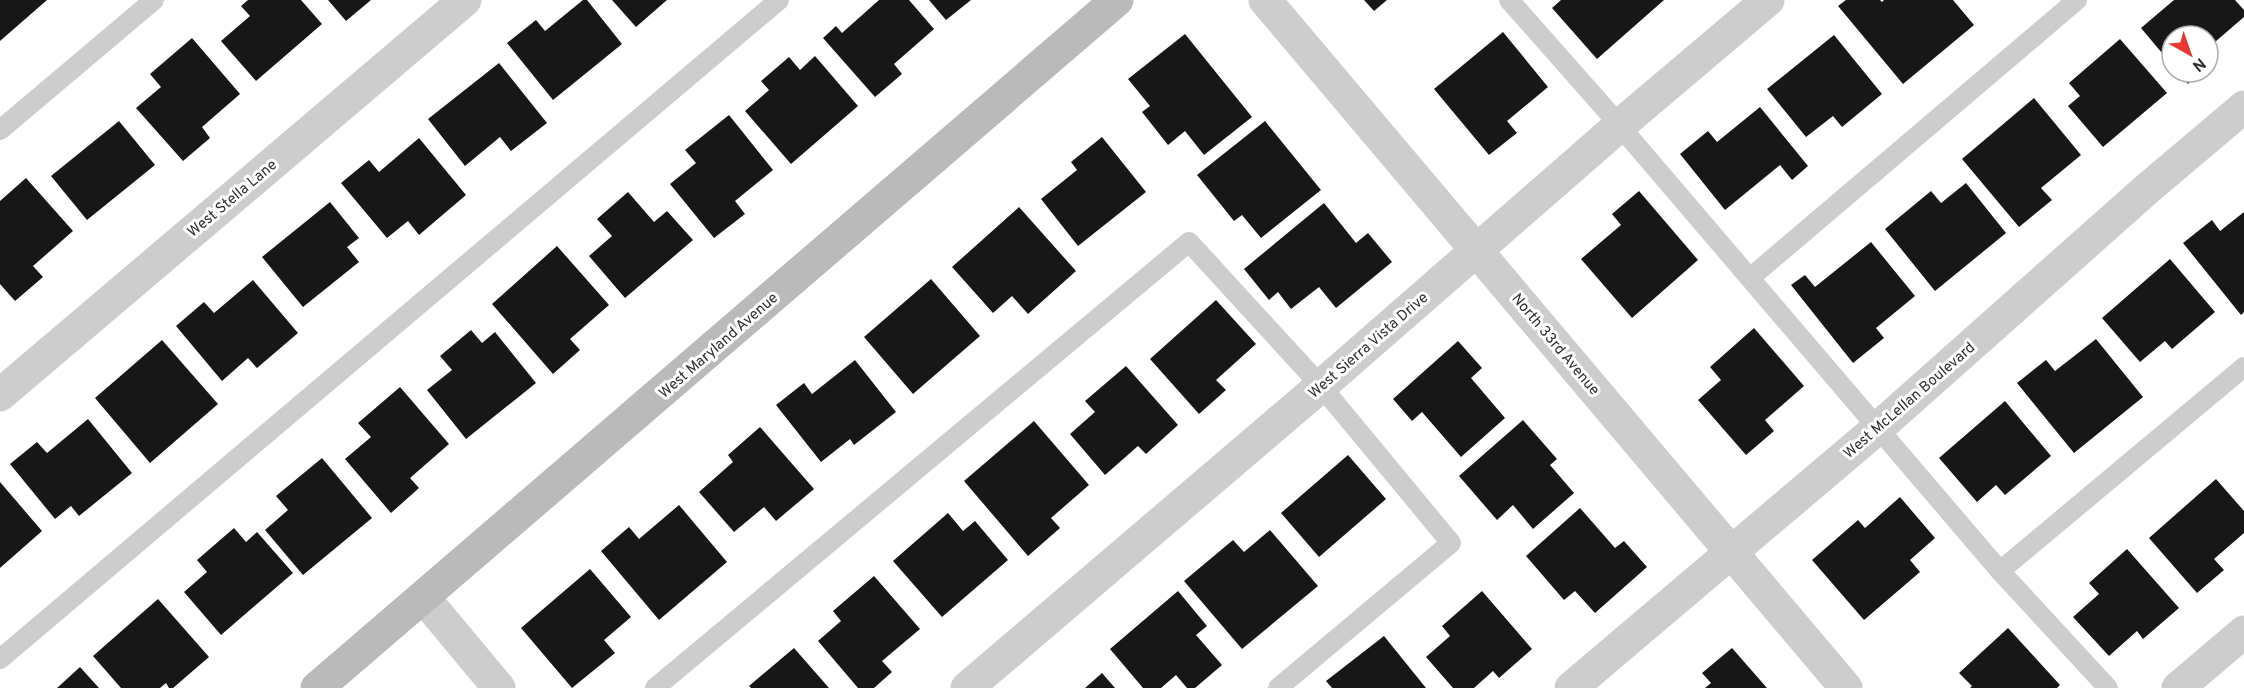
<svg xmlns="http://www.w3.org/2000/svg" width="2244" height="688" viewBox="0 0 2244 688" font-family="Overpass,sans-serif">
	<rect width="100%" height="100%" fill="#fff"/>
	<!-- building -->
	<g fill="#171717">
		<polygon points="0,0 47,0 0,41"/>
		<polygon points="248,0 301,0 322,24 256,81 221,41 250,16 241,6"/>
		<polygon points="328,0 371,0 346,21"/>
		<polygon points="583,0 587,0 622,44 553,100 507,43 536,20 545,31"/>
		<polygon points="612,0 667,0 636,27"/>
		<polygon points="879,0 909,0 934,29 894,64 902,74 875,97 823,38 836,26 842,33"/>
		<polygon points="929,0 971,0 946,20"/>
		<polygon points="1364,0 1387,0 1374,11"/>
		<polygon points="1561,0 1664,0 1597,59 1552,8"/>
		<polygon points="1846,0 1880,0 1882,2 1884,0 1953,0 1974,25 1903,84 1838,6"/>
		<polygon points="2174,0 2235,0 2244,10 2244,17 2208,48 2208,36 2172,36 2172,65 2141,28"/>
		<polygon points="1503,32 1548,87 1507,121 1517,133 1489,155 1434,89"/>
		<polygon points="1185,34 1252,117 1204,155 1185,131 1168,145 1142,112 1150,106 1128,79"/>
		<polygon points="1834,35 1882,94 1842,127 1833,116 1806,137 1767,89"/>
		<polygon points="192,38 240,94 202,127 210,138 183,161 136,108 161,87 150,74"/>
		<polygon points="2120,39 2167,93 2103,147 2068,106 2080,96 2069,83"/>
		<polygon points="815,56 858,106 791,164 745,111 769,90 761,81 789,57 800,70"/>
		<polygon points="499,63 547,123 511,151 500,137 465,166 428,119"/>
		<polygon points="2178,72 2201,72 2188,84"/>
		<polygon points="2034,98 2081,155 2041,188 2052,200 2019,227 1962,159"/>
		<polygon points="1760,107 1808,166 1792,180 1780,165 1725,210 1680,154 1708,131 1717,142"/>
		<polygon points="729,115 773,170 735,201 745,214 714,238 670,184 696,163 685,150"/>
		<polygon points="119,121 155,165 87,220 51,176"/>
		<polygon points="1265,121 1321,190 1261,238 1242,215 1234,221 1197,175"/>
		<polygon points="1102,137 1146,192 1078,246 1041,199 1077,170 1071,162"/>
		<polygon points="419,138 466,195 419,235 408,221 387,238 341,183 369,160 379,172"/>
		<polygon points="26,178 73,231 33,266 43,277 15,301 0,284 0,201"/>
		<polygon points="1966,183 2006,233 1935,291 1885,229 1931,191 1941,203"/>
		<polygon points="1639,191 1698,260 1632,318 1581,259 1621,225 1612,214"/>
		<polygon points="628,192 654,222 667,211 693,240 625,298 589,256 612,236 597,219"/>
		<polygon points="330,202 359,238 347,247 359,262 303,307 262,257"/>
		<polygon points="1324,203 1356,243 1368,233 1392,262 1336,308 1319,287 1291,309 1278,292 1269,300 1244,269"/>
		<polygon points="1019,207 1076,271 1028,314 1012,296 993,313 952,267"/>
		<polygon points="2244,212 2244,312 2241,315 2183,243 2212,220 2220,231"/>
		<polygon points="1871,242 1915,296 1876,328 1884,338 1853,363 1791,285 1805,275 1815,287"/>
		<polygon points="557,246 609,305 570,339 580,350 553,374 492,304"/>
		<polygon points="2170,259 2215,312 2172,349 2165,341 2140,362 2102,318"/>
		<polygon points="931,279 980,336 913,394 864,337"/>
		<polygon points="253,280 298,333 257,368 248,358 222,381 176,326 204,302 214,313"/>
		<polygon points="1216,300 1256,344 1216,380 1226,390 1199,414 1150,359"/>
		<polygon points="1754,328 1804,386 1765,420 1774,431 1746,455 1698,400 1721,380 1710,367"/>
		<polygon points="471,330 482,343 495,332 536,383 466,439 427,390 452,370 440,356"/>
		<polygon points="2096,339 2143,397 2074,453 2017,383 2046,360 2055,371"/>
		<polygon points="162,340 218,404 150,463 95,398"/>
		<polygon points="1458,341 1482,368 1471,378 1505,418 1461,457 1422,412 1412,421 1393,399"/>
		<polygon points="855,360 896,412 854,445 850,439 821,462 776,405 804,383 812,394"/>
		<polygon points="1126,366 1178,425 1146,454 1138,446 1105,475 1070,434 1095,412 1085,401"/>
		<polygon points="400,387 449,444 410,478 419,488 391,513 345,459 371,437 358,423"/>
		<polygon points="2005,401 2051,456 2005,495 1996,485 1977,502 1939,458"/>
		<polygon points="88,419 132,473 79,516 71,506 55,519 10,464 37,442 47,453"/>
		<polygon points="1523,420 1557,459 1550,465 1574,493 1533,529 1513,505 1497,520 1459,476"/>
		<polygon points="1034,421 1089,485 1051,518 1060,528 1028,556 964,481"/>
		<polygon points="760,427 814,489 776,521 764,507 734,532 699,492 733,462 728,455"/>
		<polygon points="1348,455 1386,499 1319,557 1281,513"/>
		<polygon points="322,458 372,518 303,575 265,530 288,510 276,496"/>
		<polygon points="2216,479 2244,511 2244,533 2214,559 2224,570 2197,593 2149,538"/>
		<polygon points="0,482 42,531 0,568"/>
		<polygon points="1900,497 1935,538 1910,560 1920,572 1864,620 1812,560 1858,520 1865,528"/>
		<polygon points="679,505 727,562 659,620 601,551 629,527 639,539"/>
		<polygon points="1580,508 1615,548 1624,541 1647,567 1595,613 1575,591 1564,600 1526,556"/>
		<polygon points="948,513 963,531 975,521 1008,560 942,617 893,561"/>
		<polygon points="234,528 246,542 257,532 293,573 221,635 184,592 207,572 197,560"/>
		<polygon points="1270,530 1318,586 1242,649 1184,581 1233,540 1244,552"/>
		<polygon points="2127,549 2179,608 2143,639 2137,631 2109,656 2073,617 2099,594 2089,583"/>
		<polygon points="590,569 631,617 604,640 615,653 572,688 521,628"/>
		<polygon points="874,576 920,629 882,661 892,672 874,688 858,688 818,641 841,621 833,611"/>
		<polygon points="1178,591 1207,626 1196,635 1222,665 1195,688 1187,688 1176,675 1161,688 1143,688 1110,649"/>
		<polygon points="1482,591 1532,649 1499,678 1493,671 1474,688 1453,688 1426,657 1450,636 1442,626"/>
		<polygon points="158,599 209,657 173,688 169,688 166,683 160,688 121,688 93,656"/>
		<polygon points="2008,628 2060,685 2057,688 1970,688 1972,686 1959,673"/>
		<polygon points="1384,636 1426,688 1332,688 1326,681"/>
		<polygon points="794,648 829,688 751,688 749,686"/>
		<polygon points="1732,648 1767,688 1705,688 1711,683 1702,673"/>
		<polygon points="80,667 99,688 57,688"/>
		<polygon points="1102,673 1115,688 1085,688"/>
	</g>
	<g fill="none" stroke-linecap="round" stroke-linejoin="round">
		<!-- lane -->
		<g stroke="#cdcdcd" stroke-width="20">
			<polyline points="1509,0 1601,104 2000,571 2108,688"/>
			<polyline points="0,130 154,0"/>
			<polyline points="1750,278 2077,0"/>
			<polyline points="2000,571 2244,367"/>
			<polyline points="0,659 779,0"/>
			<polyline points="655,688 1189,242 1321,386 1451,543 1278,688"/>
		</g>
		<!-- street -->
		<g stroke="#cdcdcd" stroke-width="33">
			<polyline points="1265,0 1846,688"/>
			<polyline points="0,395 465,0"/>
			<polyline points="424,598 499,688"/>
			<polyline points="967,688 1321,386 1619,126 1768,0"/>
			<polyline points="1571,688 1878,428 2147,189 2244,107"/>
			<polyline points="2178,688 2244,632"/>
		</g>
		<!-- secondary -->
		<polyline stroke="#bababa" stroke-width="33" points="317,688 1117,0"/>
	</g>
	<g text-anchor="middle" stroke-width="6" stroke-linejoin="round" paint-order="stroke">
		<!-- street labels -->
		<g font-size="15" fill="#303030" stroke="#fff">
			<text transform="translate(232 198) rotate(-40)" y="5">West Stella Lane</text>
			<text transform="translate(1556 344) rotate(50)" y="5">North 33rd Avenue</text>
			<text transform="translate(718 345) rotate(-41)" y="5">West Maryland Avenue</text>
			<text transform="translate(1368 345) rotate(-41)" y="5">West Sierra Vista Drive</text>
			<text transform="translate(1909 400) rotate(-41)" y="5">West McLellan Boulevard</text>
		</g>
	</g>
	<!-- north arrow -->
	<g transform="translate(2190 54) rotate(140)"><circle r="28" fill="#ffffff" stroke="#acacac" stroke-width="1.5"/>
	<path d="M0-4.5L10 22L0 15L-10 22Z" fill="#e73832"/>
	<text y="-9" font-size="16" font-weight="bold" text-anchor="middle" fill="#303030">N</text>
	</g>
</svg>
